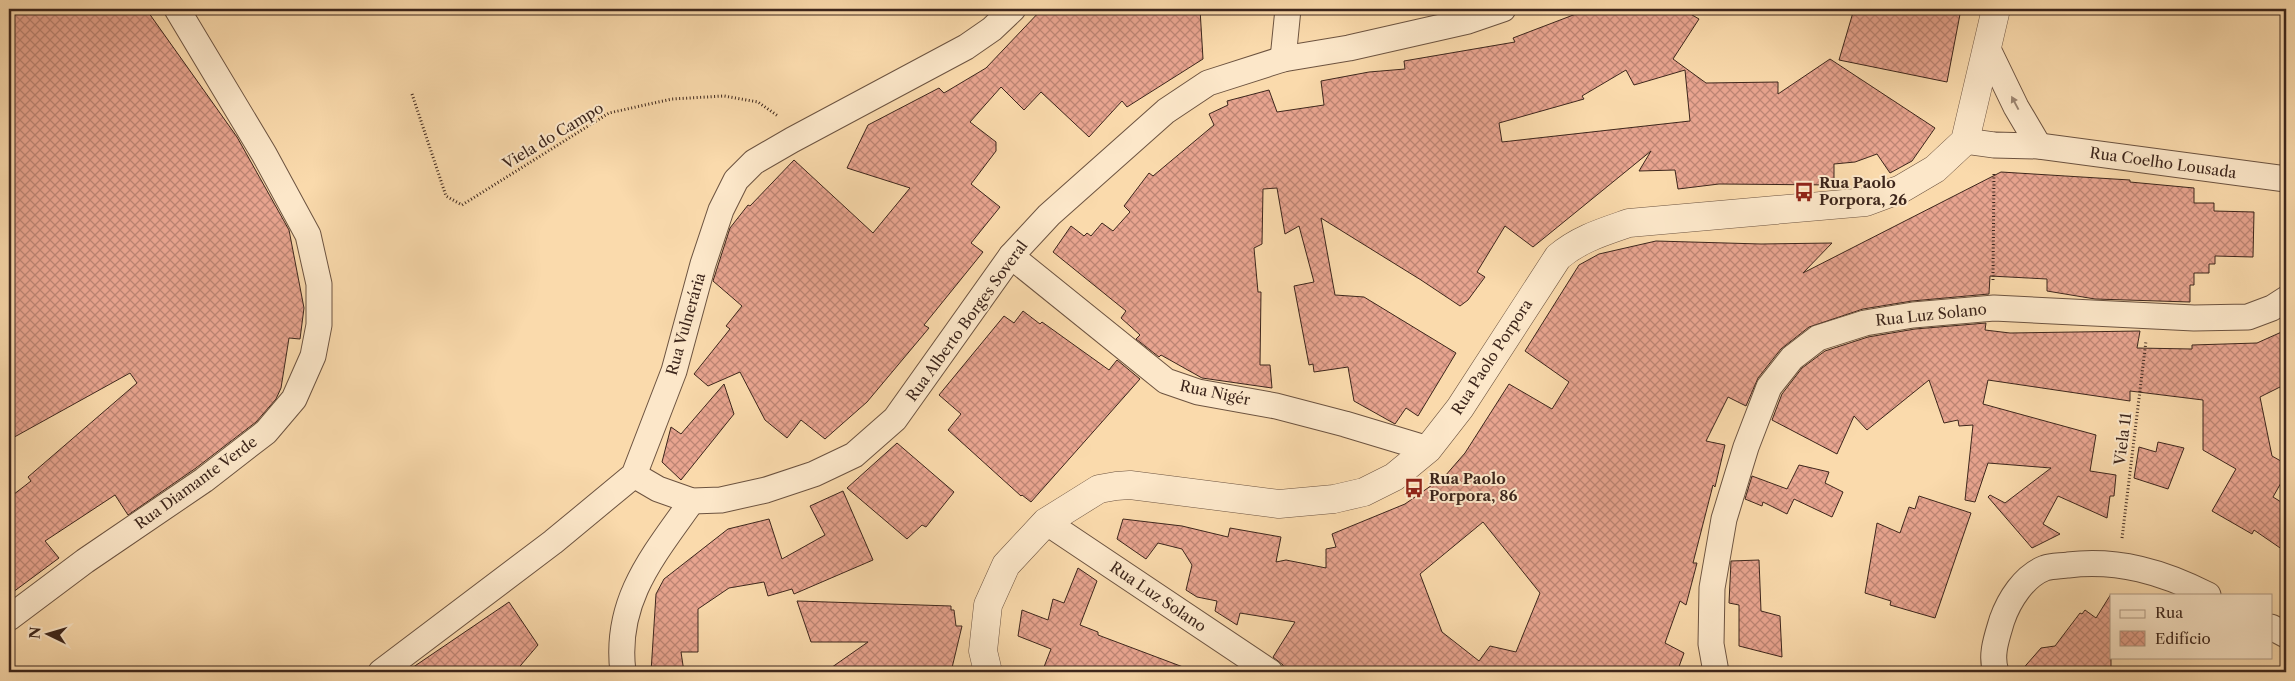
<svg xmlns="http://www.w3.org/2000/svg" width="2295" height="681" viewBox="0 0 2295 681" font-family="'Libre Caslon Text',serif">
	<defs>
		<pattern id="building-cross-hatch" width="8" height="8" patternUnits="userSpaceOnUse" patternTransform="scale(1.25)"><rect width="8" height="8" fill="#e8a48f"/><path d="M0 0l8 8M0 8l8-8" fill="none" stroke="#bd8574"/></pattern>
	</defs>
	<rect width="100%" height="100%" fill="#fadaac"/>
	<filter id="stains"><feTurbulence type="fractalNoise" baseFrequency=".004" numOctaves="4"/><feColorMatrix values="0 0 0 0 .2 0 0 0 0 .09 0 0 0 0 .02 0 0 0 .5 -.17"/></filter>
	<radialGradient id="worn" r=".72"><stop offset=".6" stop-color="#630" stop-opacity="0"/><stop offset="1" stop-color="#630" stop-opacity=".3"/></radialGradient>
	<!-- building -->
	<g fill="url(#building-cross-hatch)" stroke="#3d261c" fill-rule="evenodd">
		<polygon points="9,9 146,9 237,137 289,230 304,308 300,339 289,338 281,388 276,399 256,422 196,468 128,515 115,495 45,541 59,558 9,595 9,498 31,481 28,477 137,383 130,373 9,440"/>
		<polygon points="1042,9 1200,9 1203,59 1127,107 1122,101 1089,137 1041,92 1024,110 1001,87 970,122 996,142 996,151 971,184 1000,207 971,243 983,252 924,325 929,328 867,402 825,439 801,420 787,438 765,420 740,372 708,386 694,374 730,329 726,326 742,306 713,281 730,228 748,205 750,206 794,160 873,233 910,188 847,168 868,125 939,88 944,93 986,68"/>
		<path d="M1589,9H1682L1699,19L1673,59L1706,83L1778,82V94L1830,59L1935,128L1912,161L1890,173L1877,154L1855,162L1834,164V185L1719,184L1678,189L1675,170L1639,171L1651,151L1533,247L1505,226L1477,272L1485,277L1468,300L1460,306L1421,280L1321,218L1335,295L1364,297L1456,353L1418,416L1406,408L1395,424L1354,401L1348,367L1314,372L1313,364L1309,365L1294,286L1314,282L1299,226L1285,234L1277,188L1263,189L1262,244L1254,248L1258,292H1261L1260,365H1270L1272,388L1202,378L1161,355L1159,357L1136,339L1140,335L1121,318L1126,311L1053,252L1071,226L1084,236L1087,233L1091,236L1102,223L1113,231L1130,212L1124,206L1149,173L1153,176L1214,125L1209,114L1228,105L1227,101L1269,90L1277,112L1324,105L1321,81L1369,72L1405,69L1404,61L1515,42L1513,38ZM1626,70L1634,85L1685,70L1690,121L1502,142L1499,123L1584,99L1582,96Z"/>
		<polygon points="1854,9 1961,9 1947,82 1839,60"/>
		<path d="M2001,172L2130,180V182L2194,188V203H2214V211L2254,212L2253,257L2215,256V264H2209V273H2194V285H2190V302L2095,299L2047,291V279L1990,276L1989,294L1912,301L1863,309L1809,327L1781,349L1758,378L1746,406L1728,397L1706,441L1725,445L1715,487L1713,485L1693,563H1697L1686,605L1680,601L1665,643L1684,653L1677,672H1284L1283,665L1273,657L1295,622L1240,613L1237,625L1215,611L1217,601L1197,597L1186,590L1192,565L1182,549L1158,543L1146,559L1117,539L1123,519L1182,526L1228,537L1230,528L1281,537L1276,562L1286,560L1326,568V549L1336,547L1332,534L1405,504L1445,476L1465,453L1509,384L1552,409L1569,382L1525,351L1579,265L1599,254L1656,241L1761,244L1832,243L1803,273ZM1483,522L1540,593L1516,652L1490,646L1479,661L1442,632L1420,574Z"/>
		<polygon points="1023,311 1040,324 1042,322 1109,370 1117,360 1140,379 1031,502 1022,495 1021,496 948,430 961,414 939,395 1004,316 1014,323"/>
		<polygon points="1986,323 1985,330 2010,333 2140,331 2137,348 2192,349 2192,345 2257,343 2286,330 2286,384 2260,397 2272,456 2286,464 2286,474 2273,497 2286,505 2286,552 2254,530 2252,534 2212,511 2236,469 2203,450 2203,400 2130,391 2130,401 1988,380 1983,404 2096,435 2090,471 2116,475 2114,496 2110,496 2107,518 2058,496 2043,524 2060,534 2032,548 1988,497 1990,495 2005,503 2051,468 1988,463 1975,502 1965,500 1973,425 1959,426 1958,420 1944,423 1929,380 1867,430 1854,416 1837,454 1772,420 1782,394 1802,368 1825,351 1868,337 1915,329"/>
		<polygon points="724,384 734,414 681,480 662,462 671,427 681,434"/>
		<polygon points="2158,442 2184,448 2168,489 2134,478 2139,447 2156,452"/>
		<polygon points="897,443 954,492 926,527 922,525 907,539 847,488"/>
		<polygon points="1799,465 1829,472 1825,483 1843,492 1832,517 1794,499 1787,514 1763,502 1762,506 1745,499 1752,476 1787,489"/>
		<polygon points="843,491 873,560 794,594 792,589 768,596 764,582 729,588 698,609 698,652 681,652 684,672 651,672 656,594 664,579 728,529 769,519 782,559 825,535 810,506"/>
		<polygon points="1919,496 1971,513 1935,618 1890,605 1891,601 1865,593 1877,523 1900,533 1909,507 1915,509"/>
		<polygon points="1759,560 1761,611 1780,616 1782,657 1739,646 1739,605 1729,603 1731,561"/>
		<polygon points="1078,568 1097,581 1080,625 1098,632 1098,635 1191,670 1190,672 1042,672 1051,649 1018,636 1022,610 1048,620 1053,599 1064,603"/>
		<polygon points="2111,594 2111,672 2020,672 2041,648 2055,646 2080,613 2082,614 2085,610 2096,618"/>
		<polygon points="797,601 951,606 951,610 954,610 956,626 962,626 951,672 825,672 868,642 811,642"/>
		<polygon points="509,602 538,645 515,672 406,672"/>
	</g>
	<g fill="none" stroke-linecap="round" stroke-linejoin="round">
		<defs>
			<g id="minor">
				<polyline points="1987,47 2016,107 2039,146"/>
				<polyline points="1283,59 1288,9"/>
				<polyline points="1965,141 1994,145 2039,146 2286,179"/>
				<polyline points="1011,256 1166,381 1198,392 1276,406 1345,424 1428,449"/>
				<polyline points="634,475 658,489 692,501 721,500 766,490 814,474 854,455 895,419 1011,256 1049,215 1166,111 1208,83 1283,59 1349,48 1468,21 1503,9"/>
				<polyline points="1046,522 1270,672"/>
				<polyline points="9,618 85,561 204,480 266,432 294,399 313,356 319,325 319,284 308,235 264,154 177,9"/>
				<polyline points="2271,627 2286,635"/>
				<polyline points="381,672 553,542 634,475 674,371 703,264 721,210 736,180 754,162 792,140 966,47 992,29 1013,9"/>
				<path d="M623,672C614,601 653,556 692,501"/>
				<polyline points="1716,672 1711,644 1712,588 1724,519 1746,447 1769,387 1792,358 1818,338 1865,323 1913,315 1994,308 2194,318 2248,317 2272,308 2286,299"/>
				<path d="M1996,672C1990,655 1997,637 2002,620C2009,600 2024,576 2045,568C2051,566 2061,566 2068,565C2118,559 2163,572 2208,595"/>
			</g>
			<path id="tertiary" d="M988,672L983,651L988,605L1006,565L1046,522L1099,489L1116,486L1130,485L1279,504L1334,499L1364,492L1394,477L1428,449L1460,408L1558,257C1579,239 1603,232 1629,223L1866,202L1901,189L1935,169L1965,141L1996,9"/>
		</defs>
		<!-- minor casing -->
		<use href="#minor" stroke="#6c5340" stroke-width="27"/>
		<!-- tertiary casing -->
		<use href="#tertiary" stroke="#6c5340" stroke-width="29"/>
		<!-- path -->
		<g stroke="#3d261c" stroke-width="3" stroke-dasharray="1 2.5" stroke-linecap="butt">
			<polyline points="412,94 446,196 462,205 609,113 672,99 724,96 758,102 778,116"/>
			<polyline points="1993,280 1994,172"/>
			<polyline points="2122,538 2146,341"/>
		</g>
		<!-- minor -->
		<use href="#minor" stroke="#fce7c9" stroke-width="25"/>
		<!-- tertiary -->
		<use href="#tertiary" stroke="#fce7c9" stroke-width="28"/>
	</g>
	<!-- one-way arrows -->
	<defs><path id="oneway-solid" d="M-6-.8H1V-3.2L6.5 0L1 3.2V.8H-6Z" transform="scale(1.25)"/></defs>
	<use fill="#9c8672" href="#oneway-solid" transform="translate(2015 103) rotate(-118)"/>
	<!-- icons -->
	<defs>
		<symbol id="bus-bare" viewBox="-9 -9 18 18"><path d="M-5-6H5V4H4V6H2V4H-2V6H-4V4H-5ZM-3.5-4V0h7V-4ZM-3.5 1.2v1.5H-2V1.2ZM2 1.2v1.5H3.5V1.2Z" fill="#8f2418" stroke="#fce7c9" stroke-width="2.5" paint-order="stroke"/></symbol>
	</defs>
	<g fill-rule="evenodd">
		<use href="#bus-bare" x="1790" y="178" width="28" height="28"/>
		<use href="#bus-bare" x="1400" y="474" width="28" height="28"/>
	</g>
	<g text-anchor="middle" stroke-width="4" stroke-linejoin="round" paint-order="stroke">
		<!-- street labels -->
		<g font-size="15" fill="#3d261c" stroke="#fce7c9">
			<text transform="translate(553 136) rotate(-31)" y="5">Viela do Campo</text>
			<text transform="translate(2163 163) rotate(8)" y="5">Rua Coelho Lousada</text>
			<text transform="translate(1931 315) rotate(-6)" y="5">Rua Luz Solano</text>
			<text transform="translate(967 321) rotate(-54)" y="5">Rua Alberto Borges Soveral</text>
			<text transform="translate(686 324) rotate(-74)" y="5">Rua Vulnerária</text>
			<text transform="translate(1492 357) rotate(-57)" y="5">Rua Paolo Porpora</text>
			<text transform="translate(1215 393) rotate(12)" y="5">Rua Nigér</text>
			<text transform="translate(2123 439) rotate(-83)" y="5">Viela 11</text>
			<text transform="translate(196 483) rotate(-36)" y="5">Rua Diamante Verde</text>
			<text transform="translate(1158 597) rotate(34)" y="5">Rua Luz Solano</text>
		</g>
		<!-- poi labels -->
		<g font-size="15" font-weight="bold" fill="#3d261c" stroke="#fce7c9" text-anchor="start">
			<text x="1819" y="188">Rua Paolo<tspan x="1819" dy="17">Porpora, 26</tspan></text>
			<text x="1429" y="484">Rua Paolo<tspan x="1429" dy="17">Porpora, 86</tspan></text>
		</g>
	</g>
	<!-- margin -->
	<rect width="2295" height="681" fill="none" stroke="#fadaac" stroke-width="30"/>
	<rect x="10" y="10" width="2275" height="661" fill="none" stroke="#3d261c" stroke-width="2.5"/>
	<rect x="15" y="15" width="2265" height="651" fill="none" stroke="#3d261c"/>
	<!-- legend -->
	<rect x="2110" y="594" width="162" height="65" fill="#fce7c9" stroke="#b09a84"/>
	<rect x="2120" y="610" width="25" height="8" fill="#fce7c9" stroke="#b09a84"/>
	<text x="2155" y="618" font-size="15" fill="#3d261c">Rua</text>
	<rect x="2120" y="631" width="25" height="15" fill="url(#building-cross-hatch)" stroke="#b09a84"/>
	<text x="2155" y="644" font-size="15" fill="#3d261c">Edifício</text>
	<!-- north arrow -->
	<g transform="translate(48 634) rotate(275)" stroke="#fce7c9" stroke-width="4" paint-order="stroke">
	<path d="M0-4L9 19L0 12L-9 19Z" fill="#3d261c"/>
	<text y="-8" font-size="14" font-weight="bold" text-anchor="middle" fill="#3d261c">N</text>
	</g>
	<rect width="100%" height="100%" filter="url(#stains)"/>
	<rect width="100%" height="100%" fill="url(#worn)"/>
</svg>
